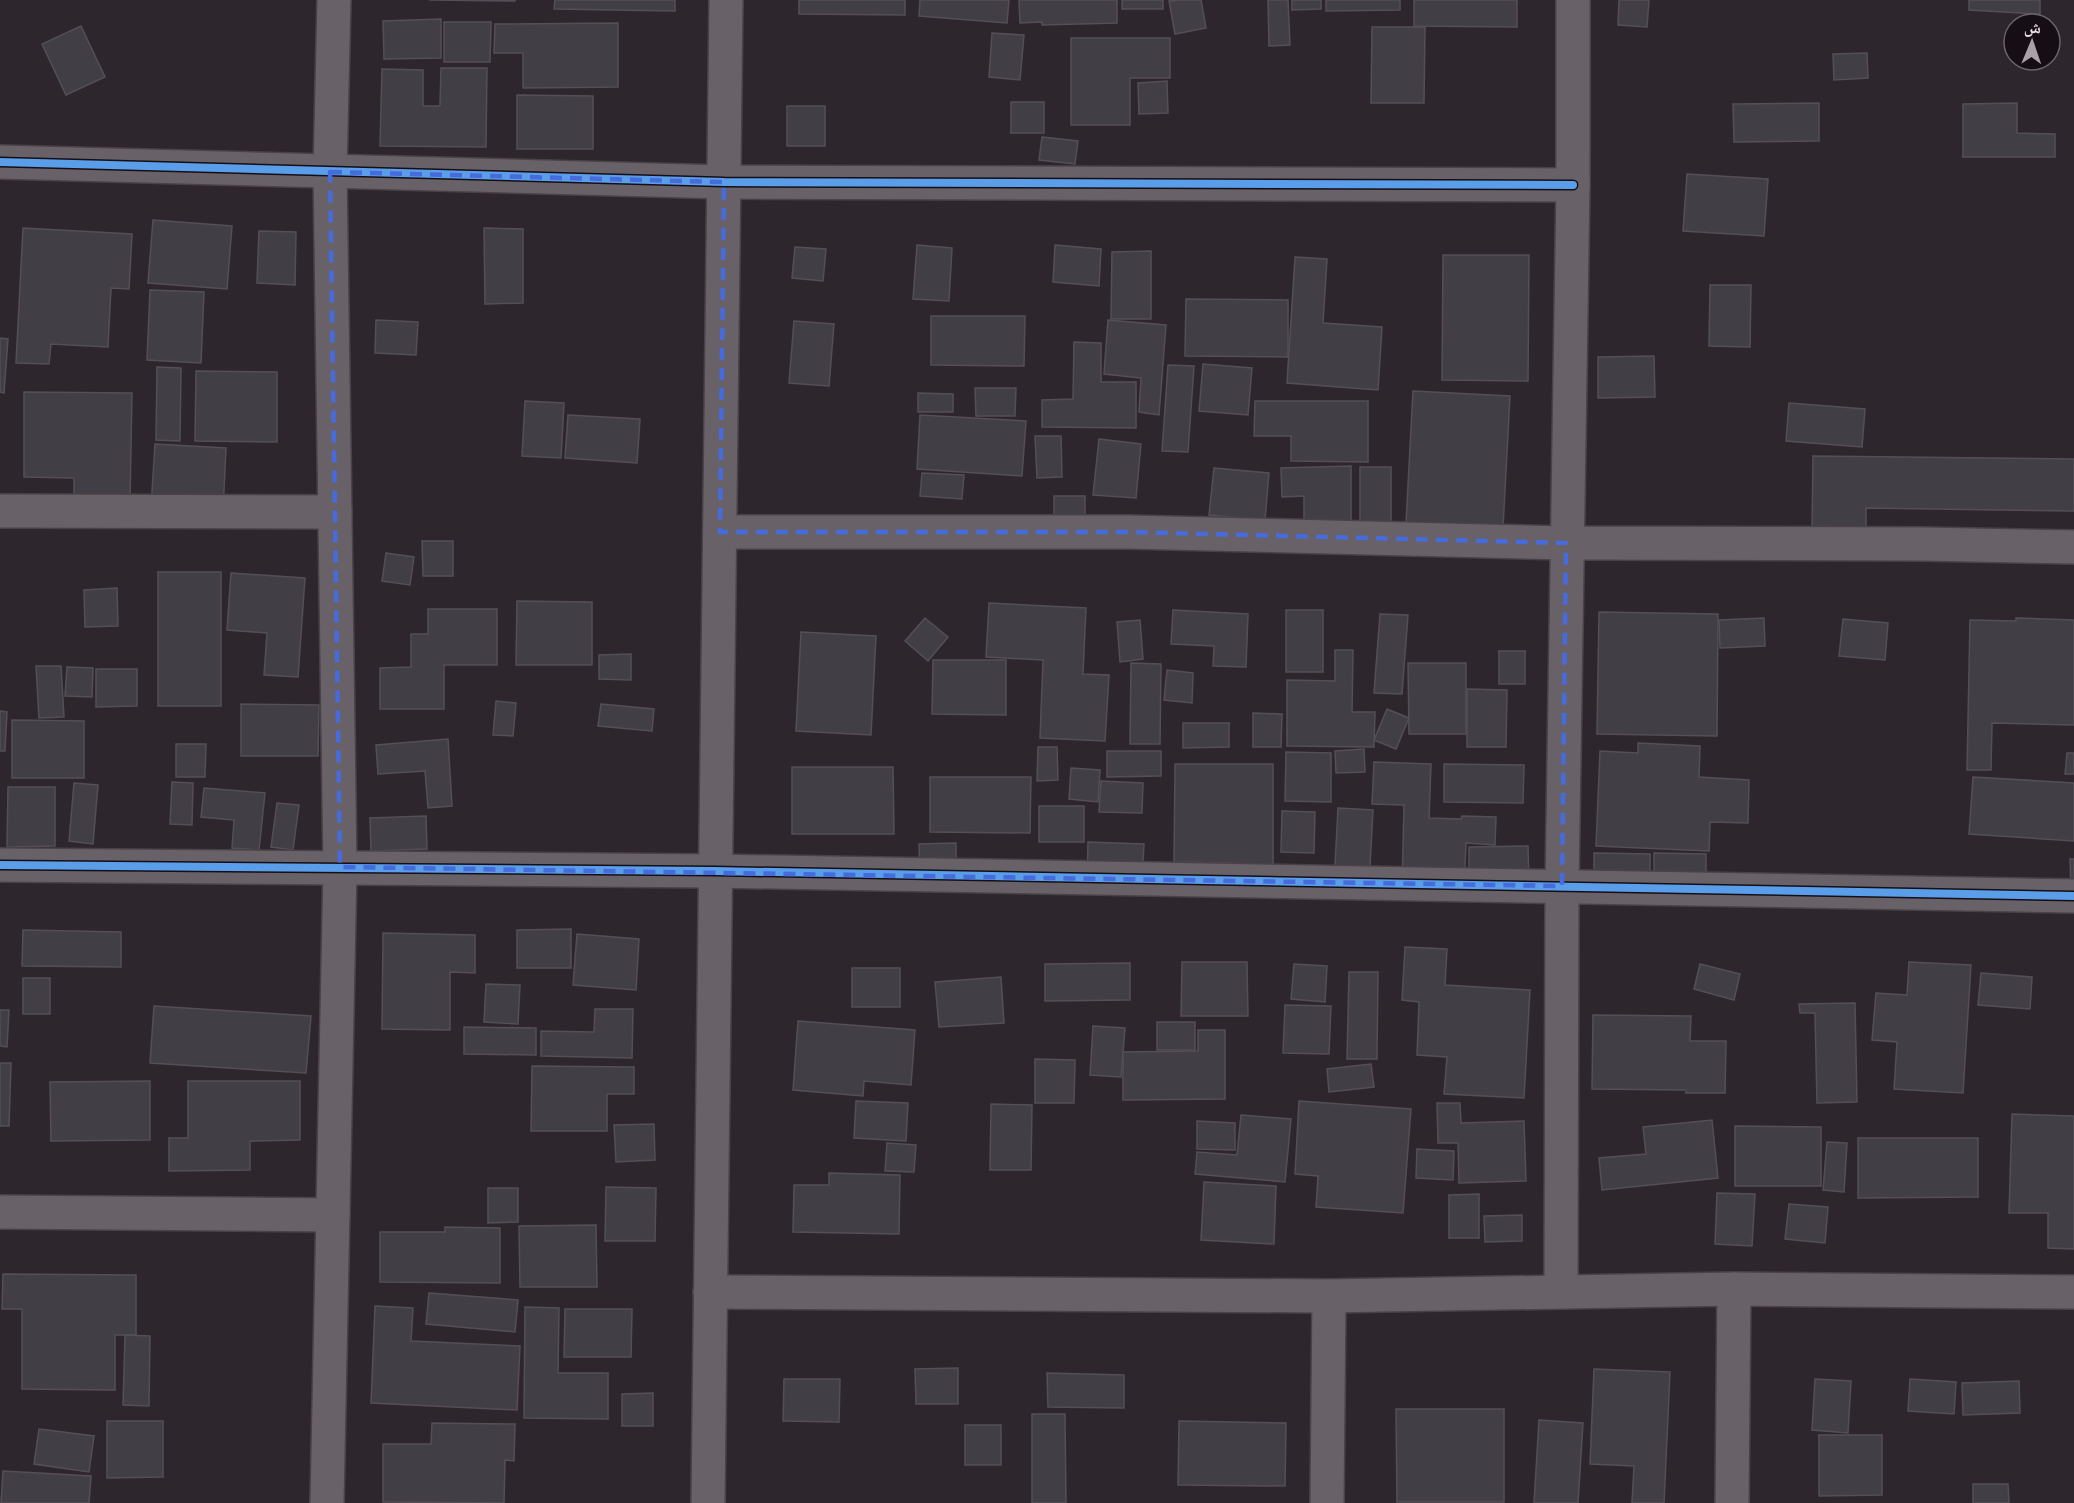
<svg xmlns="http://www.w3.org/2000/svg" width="2074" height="1503" viewBox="0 0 2074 1503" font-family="Montserrat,'Noto Naskh Arabic',sans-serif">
	<rect width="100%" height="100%" fill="#2e262d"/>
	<!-- building -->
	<g fill="#423e45" stroke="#544f57" stroke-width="1.5">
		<polygon points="429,0 515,0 515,1"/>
		<polygon points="555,0 675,0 675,11 554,9"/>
		<polygon points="799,0 905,0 905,15 799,14"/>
		<polygon points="920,0 1009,0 1007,23 919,16"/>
		<polygon points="1019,0 1117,0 1117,23 1042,25 1042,22 1020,23"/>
		<rect x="1122" y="0" width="41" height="9"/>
		<polygon points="1177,0 1201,0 1206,28 1175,34 1169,1"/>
		<polygon points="1268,0 1288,0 1290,45 1269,46"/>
		<polygon points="1292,0 1321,0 1321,9 1292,10"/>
		<polygon points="1326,0 1400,0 1400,10 1326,11"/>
		<polygon points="1414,0 1517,0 1517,27 1414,26"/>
		<polygon points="1619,0 1649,0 1647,27 1618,25"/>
		<polygon points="1969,0 2040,0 2040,14 1969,10"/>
		<polygon points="441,19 441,58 384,59 383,21"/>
		<polygon points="444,22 491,22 490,62 444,62"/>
		<polygon points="618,23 618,87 523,88 523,53 494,53 495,24"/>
		<polygon points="81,26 105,77 66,95 42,44"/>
		<polygon points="1372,27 1425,27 1424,103 1371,103"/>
		<polygon points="992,33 1024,35 1020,80 989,77"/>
		<polygon points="1071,38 1170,38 1170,78 1130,78 1130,125 1071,125"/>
		<polygon points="1867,53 1868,78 1834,80 1833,54"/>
		<polygon points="441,68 487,68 486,147 380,146 382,69 423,70 423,106 440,106"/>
		<polygon points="1167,81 1168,113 1139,114 1138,83"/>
		<polygon points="517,95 593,96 593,149 517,149"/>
		<rect x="1011" y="102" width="33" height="31"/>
		<polygon points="1819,103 1819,141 1734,142 1733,104"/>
		<polygon points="2017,103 2017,133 2055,134 2055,157 1963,157 1963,104"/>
		<rect x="787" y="106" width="38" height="40"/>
		<polygon points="1042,137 1078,141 1075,164 1039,160"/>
		<polygon points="1687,174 1768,179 1764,236 1683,231"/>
		<polygon points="153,220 232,226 227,289 148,283"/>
		<polygon points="23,228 132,234 129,289 111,288 108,347 51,344 49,364 16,363"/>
		<polygon points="484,228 523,229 523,303 485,304"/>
		<polygon points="259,231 296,232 295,285 257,283"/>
		<polygon points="917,245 952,248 949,301 913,299"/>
		<polygon points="1055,245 1101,249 1099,286 1053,282"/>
		<polygon points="795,247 826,249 823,281 792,278"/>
		<polygon points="1151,251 1151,319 1111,319 1112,252"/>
		<polygon points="1443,255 1529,255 1528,381 1442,380"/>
		<polygon points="1295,257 1327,259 1323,323 1382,327 1378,390 1287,383"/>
		<polygon points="1710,285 1751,285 1750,347 1709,346"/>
		<polygon points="150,290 204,292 201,363 147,360"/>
		<polygon points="1186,299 1288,300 1288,357 1185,356"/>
		<polygon points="931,316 1025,316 1024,366 931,365"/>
		<polygon points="376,320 418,322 416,355 375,353"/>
		<polygon points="1108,320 1166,325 1159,415 1139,412 1141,378 1104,374"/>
		<polygon points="794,321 834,324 829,386 789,383"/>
		<polygon points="0,338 8,339 4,393 0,392"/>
		<polygon points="1074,342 1101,343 1101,382 1136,382 1136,428 1042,427 1042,400 1073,399"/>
		<polygon points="1654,356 1655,397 1598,398 1598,357"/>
		<polygon points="1203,364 1252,368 1248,415 1199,411"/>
		<polygon points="1168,365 1194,366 1188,452 1162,451"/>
		<polygon points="157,367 181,368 180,441 156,440"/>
		<polygon points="196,371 277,372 277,442 195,441"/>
		<polygon points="975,388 1016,388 1015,416 976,416"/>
		<polygon points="1413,391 1510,396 1503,528 1406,523"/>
		<polygon points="24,392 132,393 130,501 74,500 74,478 24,477"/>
		<polygon points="918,393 953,394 953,412 918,412"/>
		<polygon points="525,401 564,403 561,458 522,456"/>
		<polygon points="1255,401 1368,401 1368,462 1291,461 1291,436 1254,436"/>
		<polygon points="1789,403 1865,409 1862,447 1786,441"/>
		<polygon points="568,415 640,419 637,463 565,458"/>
		<polygon points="920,415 1026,421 1022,476 917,469"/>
		<polygon points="1035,436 1061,436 1062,477 1037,478"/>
		<polygon points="1099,439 1141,444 1136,498 1093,495"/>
		<polygon points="155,444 226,448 223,511 151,507"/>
		<polygon points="1813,456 2074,459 2074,511 1866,508 1866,529 1812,529"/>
		<polygon points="1351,466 1351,526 1304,526 1304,496 1282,497 1281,468"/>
		<polygon points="1360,467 1391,467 1391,526 1360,525"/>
		<polygon points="1214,468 1269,473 1265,520 1209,515"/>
		<polygon points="922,473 964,475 962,499 920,496"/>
		<rect x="1054" y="496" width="31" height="28"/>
		<polygon points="422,541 453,541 453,576 423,576"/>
		<polygon points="386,553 414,557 410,585 382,581"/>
		<rect x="158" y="572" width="63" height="134"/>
		<polygon points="231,573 305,578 298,677 264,675 267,633 227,630"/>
		<polygon points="117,588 118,626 85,627 84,590"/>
		<polygon points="517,601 592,602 592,665 516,665"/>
		<polygon points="989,603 1086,608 1083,674 1109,675 1105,741 1040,738 1043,660 986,657"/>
		<polygon points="428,609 497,609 497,665 444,665 444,709 380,709 380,668 411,667 411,634 428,634"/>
		<polygon points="1173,610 1248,614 1246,667 1213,666 1214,646 1171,644"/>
		<rect x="1286" y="610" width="37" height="62"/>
		<polygon points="1599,612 1718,614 1717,736 1597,734"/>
		<polygon points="1380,614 1408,615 1402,694 1374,693"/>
		<polygon points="925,618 948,637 928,661 905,641"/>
		<polygon points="1764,618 1765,646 1720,648 1719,620"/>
		<polygon points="2016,618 2074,620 2074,725 1992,723 1991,770 1967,770 1970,620 2016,621"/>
		<polygon points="1843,619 1888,623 1885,660 1839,656"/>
		<polygon points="1140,620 1143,659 1120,662 1117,622"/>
		<polygon points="801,632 876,636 871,735 796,731"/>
		<polygon points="1335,650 1353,650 1352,712 1375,712 1374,747 1287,746 1287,680 1335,681"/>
		<rect x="1499" y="651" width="26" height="33"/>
		<polygon points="631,654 631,680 599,679 599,655"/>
		<polygon points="933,660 1006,660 1006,715 932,714"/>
		<polygon points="1131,663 1161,664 1160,744 1130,744"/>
		<polygon points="1408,663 1466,663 1466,734 1409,734"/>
		<polygon points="36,666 61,666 64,717 39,718"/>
		<polygon points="67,667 93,668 92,697 65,696"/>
		<polygon points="96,669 137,669 137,706 96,707"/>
		<polygon points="1167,670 1193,673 1192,703 1164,700"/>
		<polygon points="1467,689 1507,690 1506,747 1467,747"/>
		<polygon points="496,701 516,703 513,736 493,735"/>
		<polygon points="241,704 319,705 318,756 241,756"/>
		<polygon points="601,704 654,709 652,731 598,726"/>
		<polygon points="1387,709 1409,718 1396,749 1374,740"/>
		<polygon points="0,711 7,712 5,751 0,751"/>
		<polygon points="1253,713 1282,714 1281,747 1253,747"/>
		<polygon points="12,720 84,721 84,778 12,778"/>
		<polygon points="1183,723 1229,723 1229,747 1183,748"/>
		<polygon points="448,739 452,806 428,808 425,771 378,774 376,745"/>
		<polygon points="1638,743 1700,746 1699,777 1749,780 1748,823 1710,822 1709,851 1596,846 1600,751 1638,753"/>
		<polygon points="176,744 206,744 205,777 176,777"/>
		<polygon points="1038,747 1057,747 1058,780 1037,781"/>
		<polygon points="1364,749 1365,772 1336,773 1335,751"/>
		<polygon points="1107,751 1161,751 1161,776 1107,777"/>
		<polygon points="1286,752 1331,753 1331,802 1285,801"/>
		<polygon points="2067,753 2074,753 2074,774 2065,774"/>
		<polygon points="1374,762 1431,764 1429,818 1461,819 1462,816 1496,817 1495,845 1466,843 1464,888 1402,886 1404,805 1372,804"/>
		<polygon points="1175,764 1273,764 1273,866 1232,867 1232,863 1174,862"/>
		<polygon points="1444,764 1524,765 1523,803 1444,802"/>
		<polygon points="792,767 893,767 894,834 792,834"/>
		<polygon points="1071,768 1100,770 1098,802 1069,799"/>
		<polygon points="930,777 1031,777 1030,833 930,832"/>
		<polygon points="1973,777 2074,783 2074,841 1969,834"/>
		<polygon points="1101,781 1143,783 1142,813 1099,812"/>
		<polygon points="172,782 193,783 192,825 170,824"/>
		<polygon points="74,783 98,785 93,844 69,841"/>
		<polygon points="8,787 55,787 55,846 7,847"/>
		<polygon points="204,788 265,793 259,850 232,848 234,820 201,817"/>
		<polygon points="277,803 299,805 293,850 271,847"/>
		<rect x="1039" y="806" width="45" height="36"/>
		<polygon points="1338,808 1373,810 1369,886 1334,884"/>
		<polygon points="1282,811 1315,812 1314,853 1281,852"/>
		<polygon points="426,816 427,849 371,851 370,818"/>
		<polygon points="1088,842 1144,844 1142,882 1087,880"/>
		<polygon points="956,843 956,881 920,882 919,844"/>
		<polygon points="1528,846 1529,888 1469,889 1469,847"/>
		<polygon points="1594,853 1650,854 1650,887 1594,887"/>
		<polygon points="1654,853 1706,854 1706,888 1654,887"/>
		<polygon points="2070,859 2074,859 2074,891 2071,891"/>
		<polygon points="571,929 571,968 517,968 517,930"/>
		<polygon points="23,930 121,932 121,967 22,966"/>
		<polygon points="383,933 475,935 475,973 450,972 450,1030 382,1029"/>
		<polygon points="577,934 639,939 636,990 573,985"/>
		<polygon points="1405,947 1447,949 1445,985 1530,990 1524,1098 1444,1094 1447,1057 1417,1055 1419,1002 1402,1000"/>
		<polygon points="1182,962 1247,962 1248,1016 1181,1016"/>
		<polygon points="1909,962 1971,965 1963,1093 1894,1089 1897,1042 1872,1040 1876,993 1907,995"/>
		<polygon points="1130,963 1130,1000 1045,1001 1045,964"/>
		<polygon points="1294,964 1327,966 1325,1002 1291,999"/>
		<polygon points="1700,964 1740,974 1734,1000 1694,989"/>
		<rect x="852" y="968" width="48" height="39"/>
		<polygon points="1349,972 1378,972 1377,1059 1347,1059"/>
		<polygon points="1981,973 2032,977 2030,1009 1978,1005"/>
		<polygon points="1001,977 1004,1023 939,1027 935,982"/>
		<rect x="23" y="978" width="27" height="36"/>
		<polygon points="486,984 520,985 518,1024 484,1022"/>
		<polygon points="1855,1003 1857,1102 1817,1103 1815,1013 1800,1013 1799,1004"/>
		<polygon points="1285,1005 1331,1006 1329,1054 1283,1053"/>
		<polygon points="154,1006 311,1016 306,1073 150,1063"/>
		<polygon points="595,1009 633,1009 632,1058 541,1056 541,1031 594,1032"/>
		<polygon points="0,1010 9,1010 7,1047 0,1046"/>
		<polygon points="1593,1015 1691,1016 1690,1041 1726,1041 1725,1093 1686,1093 1686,1090 1592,1089"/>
		<polygon points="798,1021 915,1030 911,1085 864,1081 863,1096 793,1090"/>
		<rect x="1157" y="1022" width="38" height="28"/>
		<polygon points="1093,1026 1125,1028 1121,1077 1090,1075"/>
		<polygon points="464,1027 536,1028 536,1055 464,1054"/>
		<polygon points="1198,1030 1225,1030 1225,1099 1123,1100 1123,1052 1198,1051"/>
		<polygon points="1035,1059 1075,1060 1074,1103 1035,1103"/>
		<polygon points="0,1063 11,1063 9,1126 0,1126"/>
		<polygon points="1371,1064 1374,1087 1329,1092 1327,1069"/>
		<polygon points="532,1066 634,1067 634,1094 607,1094 607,1131 531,1131"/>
		<polygon points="150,1081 150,1140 51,1141 50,1082"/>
		<polygon points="188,1081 300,1081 300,1140 250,1141 250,1170 169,1171 169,1138 188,1138"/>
		<polygon points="856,1101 908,1103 906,1141 854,1138"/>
		<polygon points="1299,1101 1411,1109 1403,1213 1316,1207 1318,1176 1295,1174"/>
		<polygon points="1437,1103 1460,1103 1461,1123 1524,1121 1526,1181 1459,1183 1458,1143 1438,1143"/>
		<polygon points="991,1104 1032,1105 1031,1170 990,1170"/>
		<polygon points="2012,1114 2074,1116 2074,1249 2048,1248 2048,1213 2009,1213"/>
		<polygon points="1241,1115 1291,1119 1285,1182 1195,1174 1197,1152 1237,1155"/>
		<polygon points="1712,1120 1718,1178 1602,1190 1599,1158 1646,1154 1643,1127"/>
		<polygon points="1197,1121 1235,1123 1235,1150 1197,1149"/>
		<polygon points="654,1124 655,1160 616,1162 614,1125"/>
		<polygon points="1735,1126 1821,1127 1821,1186 1735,1186"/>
		<polygon points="1858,1138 1978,1138 1978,1197 1858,1198"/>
		<polygon points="1827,1142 1847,1143 1844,1192 1823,1190"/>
		<polygon points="887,1143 916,1145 914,1172 885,1171"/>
		<polygon points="1417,1149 1454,1151 1453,1180 1416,1178"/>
		<polygon points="829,1173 900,1175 899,1234 793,1232 794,1185 829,1185"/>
		<polygon points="1204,1182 1276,1186 1274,1244 1201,1240"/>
		<polygon points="606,1187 656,1188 655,1241 605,1241"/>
		<polygon points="488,1188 518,1188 518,1222 488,1223"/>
		<polygon points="1717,1193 1755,1194 1752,1246 1715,1244"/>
		<polygon points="1479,1194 1479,1238 1449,1238 1449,1195"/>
		<polygon points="1789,1204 1828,1207 1825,1243 1785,1239"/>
		<polygon points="1522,1215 1522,1241 1485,1242 1484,1216"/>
		<polygon points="596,1225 597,1287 520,1287 519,1226"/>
		<polygon points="445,1227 500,1228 500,1283 380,1282 380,1232 445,1232"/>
		<polygon points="3,1274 136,1275 136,1335 115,1335 115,1390 22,1389 22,1309 2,1309"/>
		<polygon points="429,1293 518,1300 515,1332 426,1324"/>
		<polygon points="375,1306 413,1308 411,1341 520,1346 517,1410 371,1403"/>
		<polygon points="525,1307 559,1308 558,1373 608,1373 608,1419 524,1418"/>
		<polygon points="565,1309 632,1309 631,1357 564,1357"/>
		<polygon points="125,1335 150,1336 149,1406 123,1405"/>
		<polygon points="958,1368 958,1404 916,1404 915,1369"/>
		<polygon points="1594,1369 1670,1372 1664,1503 1632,1503 1634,1466 1590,1464"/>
		<polygon points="1047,1373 1124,1375 1124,1408 1048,1407"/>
		<polygon points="784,1379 840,1379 839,1422 783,1421"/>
		<polygon points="1815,1379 1851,1381 1848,1433 1812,1430"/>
		<polygon points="1910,1379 1956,1382 1954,1414 1908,1411"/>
		<polygon points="2019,1381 2020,1413 1963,1415 1962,1383"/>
		<polygon points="653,1393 653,1426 622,1426 622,1394"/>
		<polygon points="1396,1409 1504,1409 1504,1502 1397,1502"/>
		<polygon points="1032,1414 1065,1414 1066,1503 1032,1503"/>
		<polygon points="1539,1420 1583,1423 1578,1503 1534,1503"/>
		<polygon points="107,1421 163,1421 163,1477 107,1478"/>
		<polygon points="1179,1421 1286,1423 1285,1486 1178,1485"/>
		<polygon points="432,1423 515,1424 514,1461 505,1460 504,1503 383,1502 383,1444 431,1444"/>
		<rect x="965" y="1425" width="36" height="40"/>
		<polygon points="39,1429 94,1436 89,1472 34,1464"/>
		<polygon points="1819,1435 1882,1435 1882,1495 1819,1496"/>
		<polygon points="3,1471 91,1476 89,1503 1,1503"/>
		<polygon points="1973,1484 2008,1484 2009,1503 1973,1503"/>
	</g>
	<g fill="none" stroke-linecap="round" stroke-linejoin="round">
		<defs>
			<g id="minor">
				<polyline points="0,162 724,182 1573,185"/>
				<polyline points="0,511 335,512"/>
				<polyline points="720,532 1129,532 1566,543 1923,544 2074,547"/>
				<polyline points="0,865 715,871 2074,896"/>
				<polyline points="0,1212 333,1215"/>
				<polyline points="1561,1291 1562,886 1573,185 1573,0"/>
				<polyline points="710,1292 1329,1296 1734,1289 2074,1292"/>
				<polyline points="327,1503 340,867 330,172 334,0"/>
				<polyline points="708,1503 726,0"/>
				<polyline points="1327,1503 1329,1296"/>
				<polyline points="1732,1503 1734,1289"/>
			</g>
		</defs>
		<!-- minor casing -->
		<use href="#minor" stroke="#494248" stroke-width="36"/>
		<!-- minor -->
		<use href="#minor" stroke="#686268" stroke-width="33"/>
		<defs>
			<g id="cycleway">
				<polyline points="0,162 724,182 1573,185"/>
				<polyline points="0,865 715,871 2074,896"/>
			</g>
		</defs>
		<!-- cycleway casing -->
		<use href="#cycleway" stroke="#150f15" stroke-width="11"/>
		<!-- cycleway -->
		<use href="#cycleway" stroke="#5a9eea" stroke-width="8"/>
	</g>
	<!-- marked area -->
	<path fill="none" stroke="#466bdc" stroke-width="4.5" stroke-dasharray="12 8" stroke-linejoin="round" d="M330,172L724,182L720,532H1129L1566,543L1562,886L340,867Z"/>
	<!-- north arrow -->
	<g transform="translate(2032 42) rotate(2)"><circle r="28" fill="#150f15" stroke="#6b636a" stroke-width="1.5"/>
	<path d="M0-4.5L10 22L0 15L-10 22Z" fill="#a9a0a8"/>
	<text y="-9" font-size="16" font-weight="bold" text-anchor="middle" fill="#ebe1ea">ش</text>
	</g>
</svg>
